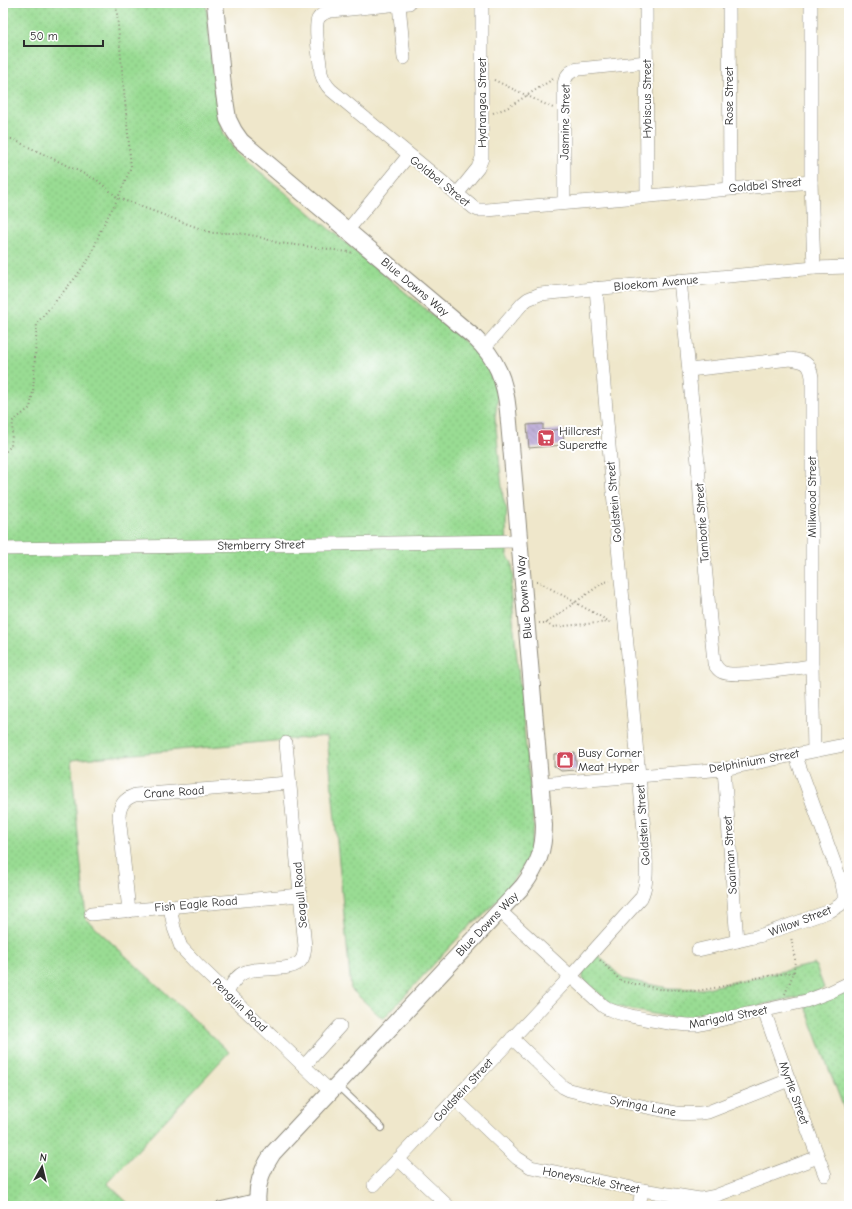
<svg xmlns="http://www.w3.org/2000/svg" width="852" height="1209" viewBox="0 0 852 1209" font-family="'Comic Neue',sans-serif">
	<defs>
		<pattern id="grass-dots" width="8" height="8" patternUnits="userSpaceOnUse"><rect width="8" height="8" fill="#99dc93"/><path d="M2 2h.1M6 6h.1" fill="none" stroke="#84bd7f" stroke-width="1.8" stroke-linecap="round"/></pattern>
		<pattern id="building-back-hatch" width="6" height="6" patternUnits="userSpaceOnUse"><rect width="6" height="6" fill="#b09dd0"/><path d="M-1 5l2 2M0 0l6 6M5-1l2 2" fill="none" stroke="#8f80a9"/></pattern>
	</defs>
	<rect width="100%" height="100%" fill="#fff"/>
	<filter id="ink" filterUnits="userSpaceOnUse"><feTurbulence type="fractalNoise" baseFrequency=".025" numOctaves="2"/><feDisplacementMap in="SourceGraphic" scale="8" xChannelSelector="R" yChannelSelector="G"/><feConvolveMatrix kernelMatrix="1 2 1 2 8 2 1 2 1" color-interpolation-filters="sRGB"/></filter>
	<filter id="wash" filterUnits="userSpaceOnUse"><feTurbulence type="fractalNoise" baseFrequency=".012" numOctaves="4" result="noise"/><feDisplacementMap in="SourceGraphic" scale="16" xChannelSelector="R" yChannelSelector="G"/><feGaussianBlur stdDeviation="0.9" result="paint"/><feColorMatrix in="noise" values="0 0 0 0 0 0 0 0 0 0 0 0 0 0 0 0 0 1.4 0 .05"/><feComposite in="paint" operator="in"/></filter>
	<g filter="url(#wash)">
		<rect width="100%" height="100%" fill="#efe7cb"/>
		<!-- grass -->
		<g fill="url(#grass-dots)" stroke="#62845f">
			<polygon points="3,3 206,3 217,114 224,134 235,151 475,350 490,372 498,398 495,417 503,498 507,510 506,524 507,555 512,563 513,577 510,589 534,827 528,859 510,886 482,917 473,922 383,1019 351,989 327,736 71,760 86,919 229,1052 107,1183 131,1206 3,1206"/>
			<polygon points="596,953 623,979 668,988 702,989 815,964 824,988 806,995 689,1021 613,1006 583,979 583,970"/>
			<polygon points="849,989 849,1122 805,1006"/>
		</g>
		<g id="blocks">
			<!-- building -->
			<g fill="url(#building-back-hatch)">
				<polygon points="543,424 543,431 563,429 564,445 529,448 527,425"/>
				<polygon points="575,753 577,770 561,771 554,766 554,754"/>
			</g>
		</g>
	</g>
	<g filter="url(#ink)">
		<use href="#blocks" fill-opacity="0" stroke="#8d897b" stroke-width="1"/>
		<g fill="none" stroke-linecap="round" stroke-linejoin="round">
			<defs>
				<g id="service">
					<polyline points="337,1085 382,1128"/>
					<polyline points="218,1206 256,1197"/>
				</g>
				<g id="minor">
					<path d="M409,3L331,11C326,12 321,14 318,19C314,28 320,62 321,73C323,80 326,85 331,90L474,208L478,210H487L811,182"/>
					<polyline points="646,3 647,196"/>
					<polyline points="729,3 730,188"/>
					<polyline points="811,3 811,182 814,268"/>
					<polyline points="399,4 404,58"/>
					<polyline points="457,194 478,168 482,158 482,3"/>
					<path d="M564,203V85C565,76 570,70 579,69L647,62"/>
					<polyline points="347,231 409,155"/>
					<path d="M680,280L698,463L703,543L714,663C716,667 718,670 722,672C734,678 795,668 812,666"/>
					<polyline points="485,347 523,303 528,299 540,294 814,268 849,267"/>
					<path d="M689,370L790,359C804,361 810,362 812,377V666L814,750"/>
					<polyline points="3,549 520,541"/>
					<polyline points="724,769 737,941"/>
					<polyline points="540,784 724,769 849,744"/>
					<polyline points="170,907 174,928 181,947 198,965 330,1091"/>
					<path d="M129,911L119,816C120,805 124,799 135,795L289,783"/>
					<path d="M500,911L603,1006C616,1016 681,1026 697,1025L806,1001L830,992L849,983"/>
					<polyline points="91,914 300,895"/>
					<polyline points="698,950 759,936 830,911 840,905 844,900 844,894 842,884 795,754"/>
					<path d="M227,992C231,986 236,976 243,973C257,965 294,974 302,959C304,956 304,951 305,947L286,743"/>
					<polyline points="764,1011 789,1080 825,1175"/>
					<path d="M512,1038L563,1087L569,1090L594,1096L676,1113C687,1114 697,1114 708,1112L789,1080"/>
					<polyline points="304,1066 340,1026"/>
					<polyline points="455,1099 517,1158 531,1167 642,1190 700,1199 715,1196 818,1157"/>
					<polyline points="398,1159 448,1206"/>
					<path d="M374,1185L571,976L641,898C648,884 646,868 646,852L611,470L596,288"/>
					<polyline points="639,1206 642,1190"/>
				</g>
				<path id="tertiary" d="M215,3L223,87L228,119L234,131L241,141L474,337C497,359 505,380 508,411L544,825C544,850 538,866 523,886L273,1153C262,1169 255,1186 258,1206"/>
			</defs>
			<!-- service casing -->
			<use href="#service" stroke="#8d897b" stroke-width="8"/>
			<!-- minor casing -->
			<use href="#minor" stroke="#8d897b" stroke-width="14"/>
			<!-- tertiary casing -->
			<use href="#tertiary" stroke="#8d897b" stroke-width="18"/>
			<!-- path -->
			<g stroke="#8d897b" stroke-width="2" stroke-dasharray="1 3" stroke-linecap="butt">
				<polyline points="494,80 553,108"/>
				<polyline points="493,113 507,108 526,96 553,79"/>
				<polyline points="3,138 12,139 97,180 118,198 212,233 238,233 256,236 278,243 322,248 354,253"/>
				<polyline points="3,454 11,446 13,421 30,408 33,392 37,323 75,278 91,256 101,229 118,198 131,167 116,3"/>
				<polyline points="536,582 539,582 610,622"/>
				<polyline points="539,623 546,623 604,582 610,581"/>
				<polyline points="546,623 552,627 609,622"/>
				<polyline points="600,960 621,981 659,989 696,991 720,987 756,978 794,972"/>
				<polyline points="785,994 794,972 795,959 791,937"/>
				<polyline points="3,1200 13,1206"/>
			</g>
			<!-- service -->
			<use href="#service" stroke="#fff" stroke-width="6"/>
			<!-- minor -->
			<use href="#minor" stroke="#fff" stroke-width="13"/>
			<!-- tertiary -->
			<use href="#tertiary" stroke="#fff" stroke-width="16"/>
		</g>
	</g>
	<!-- icons -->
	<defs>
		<symbol id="supermarket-square" viewBox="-11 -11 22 22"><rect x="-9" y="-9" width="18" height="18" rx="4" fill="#d1495b" stroke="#fff"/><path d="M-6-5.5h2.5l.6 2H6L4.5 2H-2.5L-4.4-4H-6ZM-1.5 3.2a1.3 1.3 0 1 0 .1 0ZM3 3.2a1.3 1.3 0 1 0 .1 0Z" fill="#fff"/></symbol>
		<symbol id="shop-square" viewBox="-11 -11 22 22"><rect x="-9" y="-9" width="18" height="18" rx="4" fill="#d1495b" stroke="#fff"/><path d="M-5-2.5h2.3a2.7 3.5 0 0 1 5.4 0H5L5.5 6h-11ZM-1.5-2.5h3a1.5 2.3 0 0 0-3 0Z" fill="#fff"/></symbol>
	</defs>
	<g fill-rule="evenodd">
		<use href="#supermarket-square" x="536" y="428" width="20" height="20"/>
		<use href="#shop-square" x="555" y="750" width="20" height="20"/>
	</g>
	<g text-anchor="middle" stroke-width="4" stroke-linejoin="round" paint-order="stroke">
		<!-- street labels -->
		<g font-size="12" fill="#2b2b2b" stroke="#fff">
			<text transform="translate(729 96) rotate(-90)" y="4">Rose Street</text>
			<text transform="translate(647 99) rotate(-90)" y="4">Hybiscus Street</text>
			<text transform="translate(482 103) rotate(-90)" y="4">Hydrangea Street</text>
			<text transform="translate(565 122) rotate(-89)" y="4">Jasmine Street</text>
			<text transform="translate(440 181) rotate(39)" y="4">Goldbel Street</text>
			<text transform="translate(765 185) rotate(-5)" y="4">Goldbel Street</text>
			<text transform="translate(656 283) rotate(-5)" y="4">Bloekom Avenue</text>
			<text transform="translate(415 287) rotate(40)" y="4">Blue Downs Way</text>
			<text transform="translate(812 497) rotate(-90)" y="4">Milkwood Street</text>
			<text transform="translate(614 502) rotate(-95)" y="4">Goldstein Street</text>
			<text transform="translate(702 523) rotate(-94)" y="4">Tambotie Street</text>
			<text transform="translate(261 545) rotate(-1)" y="4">Stemberry Street</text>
			<text transform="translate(524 597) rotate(-95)" y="4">Blue Downs Way</text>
			<text transform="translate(754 761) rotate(-10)" y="4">Delphinium Street</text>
			<text transform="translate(174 792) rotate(-4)" y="4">Crane Road</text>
			<text transform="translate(643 825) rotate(-94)" y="4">Goldstein Street</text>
			<text transform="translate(730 855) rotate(-94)" y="4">Saaiman Street</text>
			<text transform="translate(300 895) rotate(-95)" y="4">Seagull Road</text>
			<text transform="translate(196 904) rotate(-5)" y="4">Fish Eagle Road</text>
			<text transform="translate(800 921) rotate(-21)" y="4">Willow Street</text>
			<text transform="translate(487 924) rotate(-46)" y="4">Blue Downs Way</text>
			<text transform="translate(240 1005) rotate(44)" y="4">Penguin Road</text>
			<text transform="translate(728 1017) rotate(-11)" y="4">Marigold Street</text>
			<text transform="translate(463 1090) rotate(-47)" y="4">Goldstein Street</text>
			<text transform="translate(794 1093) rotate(70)" y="4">Myrtle Street</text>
			<text transform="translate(643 1106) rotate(11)" y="4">Syringa Lane</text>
			<text transform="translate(591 1180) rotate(11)" y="4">Honeysuckle Street</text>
		</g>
		<!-- poi labels -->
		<g font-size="12" fill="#2b2b2b" stroke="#fff" text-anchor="start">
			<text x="559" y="435">Hillcrest<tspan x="559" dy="14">Superette</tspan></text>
			<text x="578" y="757">Busy Corner<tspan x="578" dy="14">Meat Hyper</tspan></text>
		</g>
	</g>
	<!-- margin -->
	<rect width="852" height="1209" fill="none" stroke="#fff" stroke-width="16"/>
	<!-- north arrow -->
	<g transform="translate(42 1167) rotate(8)" stroke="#ffffff" stroke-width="3" paint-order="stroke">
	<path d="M0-3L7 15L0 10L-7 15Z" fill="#2b2b2b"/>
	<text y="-6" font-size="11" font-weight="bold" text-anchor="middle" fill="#2b2b2b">N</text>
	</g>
	<!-- scale -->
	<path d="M24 40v6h79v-6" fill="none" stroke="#2b2b2b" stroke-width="2"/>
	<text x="30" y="40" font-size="12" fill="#2b2b2b" stroke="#ffffff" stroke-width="3" paint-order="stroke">50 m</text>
</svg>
